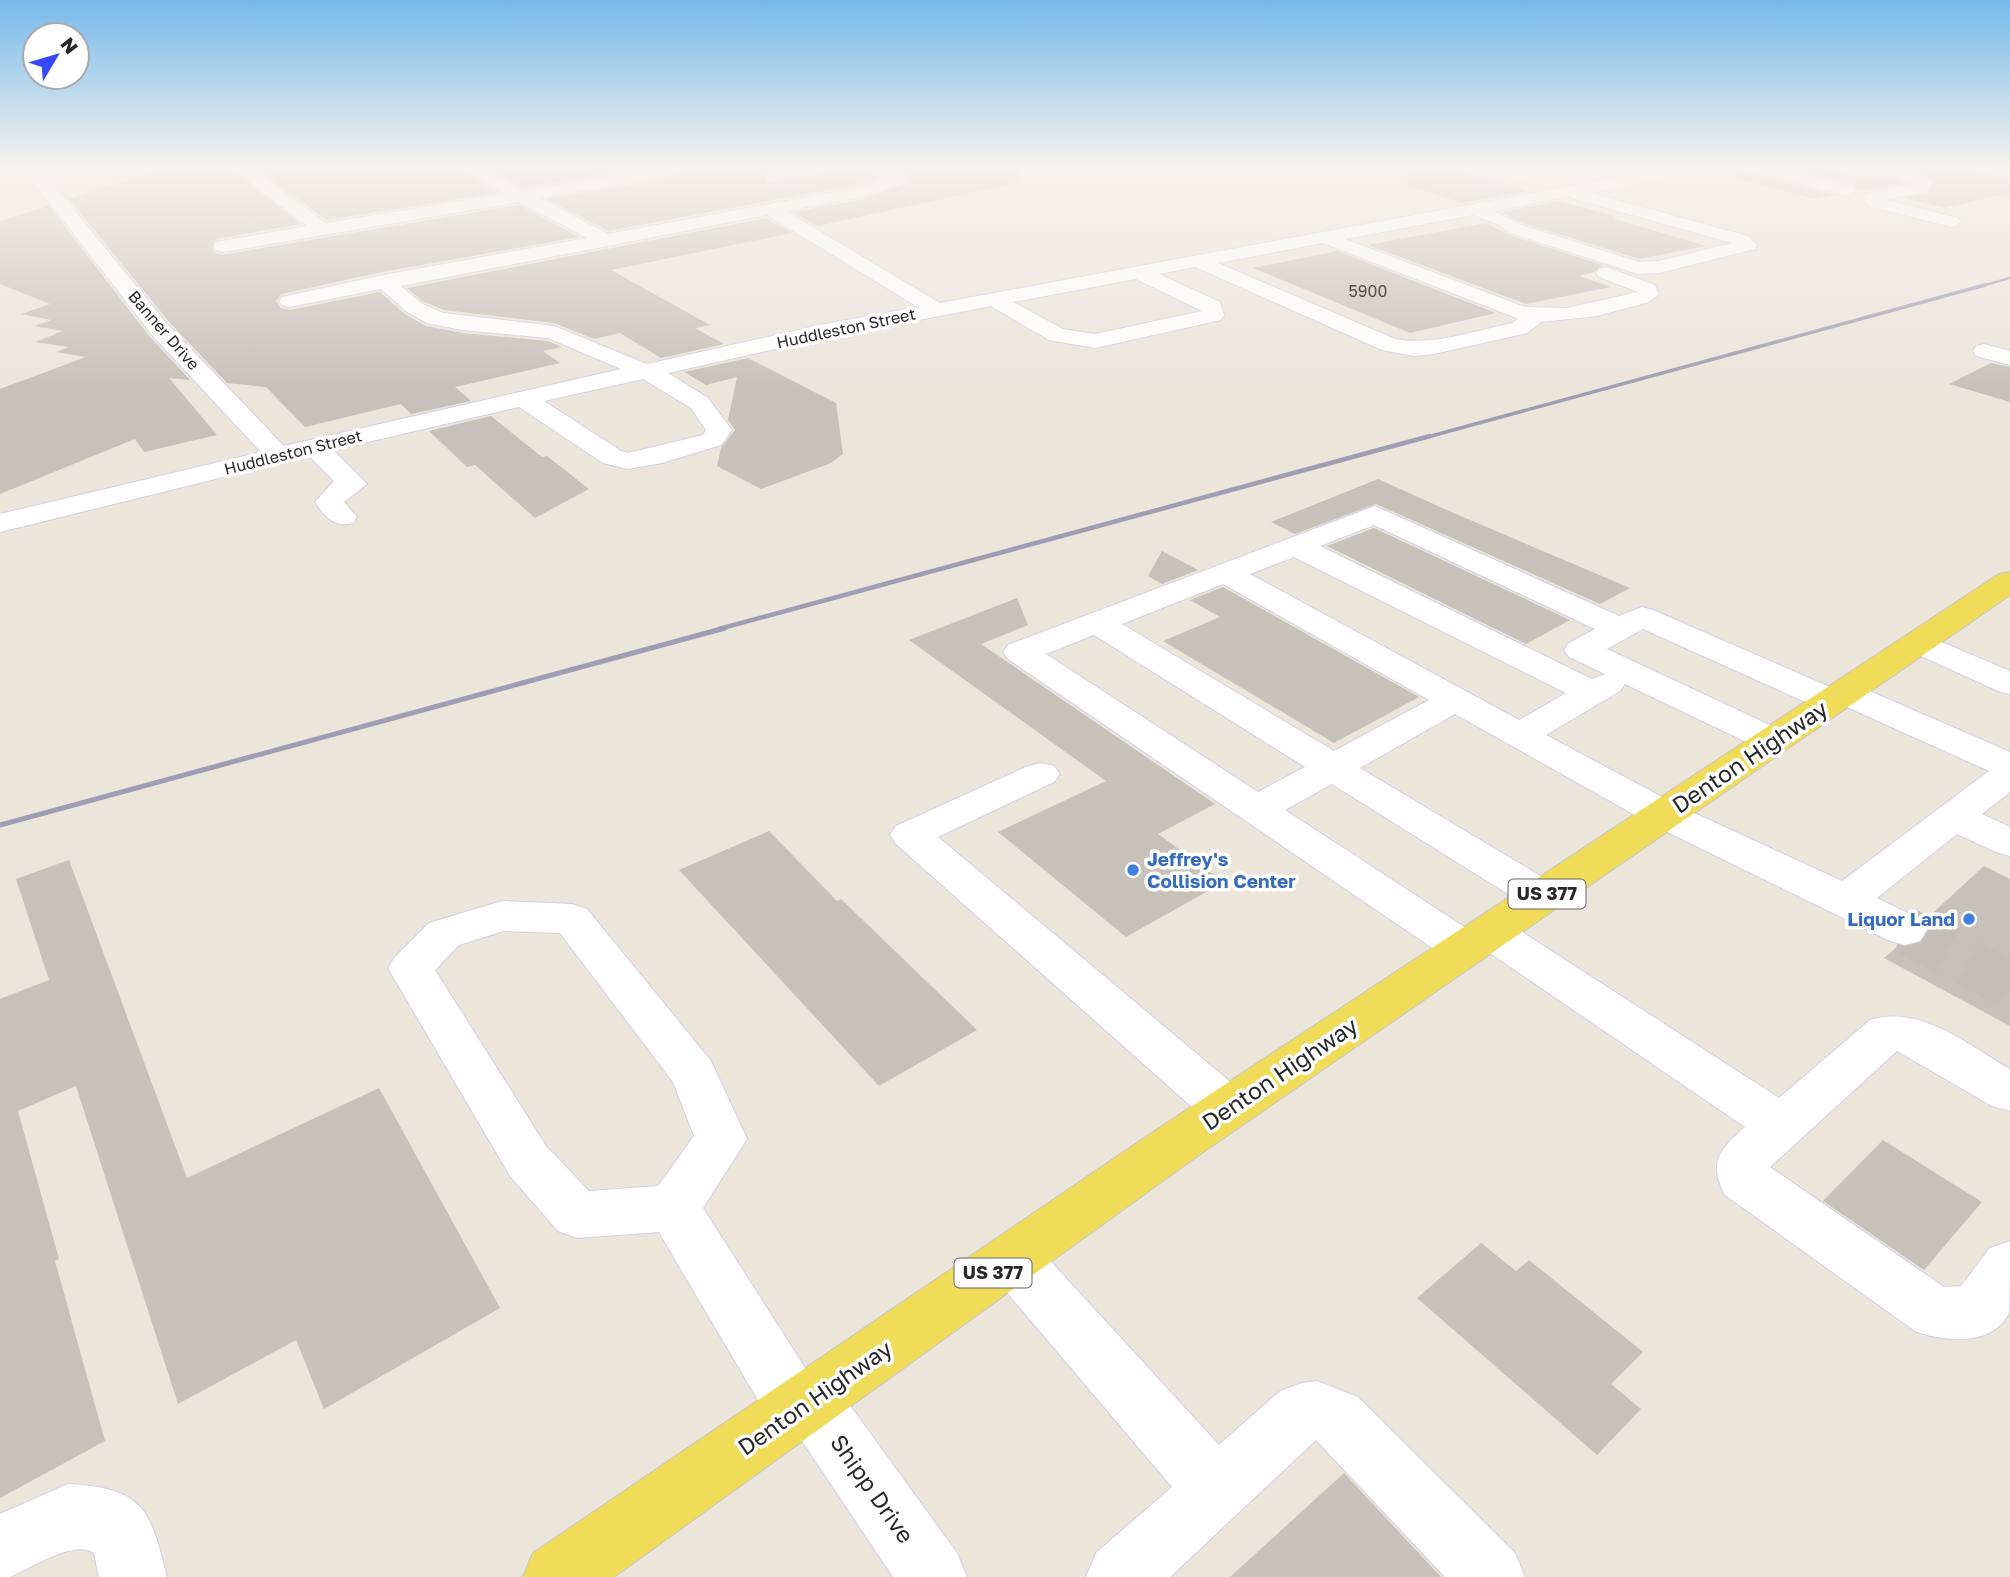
<svg xmlns="http://www.w3.org/2000/svg" width="2010" height="1577" viewBox="0 0 2010 1577" font-family="'Golos Text',sans-serif">
	<rect width="100%" height="100%" fill="#ebe5da"/>
	<!-- building -->
	<g fill="#c6c2b9">
		<polygon points="182,167 228,167 301,224 216,239 212,247 215,253 222,255 519,205 579,237 382,272 281,294 276,301 281,308 290,310 380,292 405,314 426,326 462,333 547,341 562,347 543,351 560,363 455,387 471,401 411,414 401,404 305,427 266,387 227,383 170,323 69,199 156,171"/>
		<polygon points="254,167 456,167 497,193 327,220"/>
		<polygon points="485,167 647,167 524,188"/>
		<polygon points="687,167 765,167 766,183 854,167 861,167 879,178 860,184 608,231 547,199 665,180"/>
		<polygon points="892,167 1020,167 1021,182 817,226 793,212 864,199 908,183 909,177"/>
		<polygon points="1412,167 1445,167 1528,191 1463,203 1406,185"/>
		<polygon points="1735,167 1743,167 1746,173 1833,195 1814,199 1734,178"/>
		<polygon points="1784,167 1815,167 1869,180 1881,177 1904,183 1871,190 1857,190 1854,184"/>
		<polygon points="1929,167 1957,167 2010,180 2010,193 1944,208 1905,198 1929,192 1934,181 1917,170"/>
		<polygon points="1560,201 1617,217 1612,218 1706,246 1639,259 1523,223 1502,212"/>
		<polygon points="49,206 150,337 190,380 169,378 217,435 144,452 135,439 0,494 0,389 86,357 56,352 69,347 35,342 63,331 34,326 51,320 21,314 50,304 0,284 0,221"/>
		<polygon points="766,218 792,233 611,270 710,325 695,328 724,344 661,358 620,333 594,339 554,323 444,310 422,301 407,288"/>
		<polygon points="1486,223 1509,235 1602,265 1594,272 1579,276 1611,287 1526,304 1368,245"/>
		<polygon points="1337,251 1496,313 1410,333 1253,268"/>
		<polygon points="748,358 836,403 843,454 831,463 761,489 717,466 721,448 735,430 728,420 737,377 706,385 684,372"/>
		<polygon points="1991,363 2010,367 2010,402 1949,384"/>
		<polygon points="491,416 542,457 547,456 589,489 535,518 475,465 467,467 429,431"/>
		<polygon points="1378,479 1449,511 1630,588 1600,604 1376,504 1295,534 1271,522"/>
		<polygon points="1374,528 1570,620 1526,644 1327,546"/>
		<polygon points="1162,551 1198,570 1162,584 1148,576"/>
		<polygon points="1223,587 1419,697 1334,743 1163,641 1220,617 1190,600"/>
		<polygon points="1017,598 1028,625 981,644 1215,804 1158,834 1224,882 1126,937 998,832 1106,781 909,640"/>
		<polygon points="769,831 837,901 841,899 977,1030 879,1086 679,870"/>
		<polygon points="69,860 187,1178 379,1088 500,1308 324,1409 296,1340 178,1404 76,1086 18,1111 59,1259 55,1261 105,1441 0,1498 0,999 49,980 16,879"/>
		<polygon points="1984,866 2010,879 2010,1026 1884,958 1898,946 1906,948 1922,942 1929,931 1924,921"/>
		<polygon points="1883,1140 1982,1202 1924,1270 1823,1201"/>
		<polygon points="1481,1243 1516,1271 1529,1260 1643,1352 1611,1384 1641,1409 1597,1455 1417,1298"/>
		<polygon points="1344,1473 1441,1577 1230,1577"/>
	</g>
	<g fill="none" stroke-linecap="round" stroke-linejoin="round">
		<!-- minor-tunnel -->
		<polyline stroke="#c4bfb6" stroke-width="47" stroke-dasharray="47 24" stroke-linecap="butt" points="1905,930 2010,985"/>
		<defs>
			<g id="minor">
				<path d="M22,167H39L168,325L284,446L621,369L548,338L462,330L427,323L407,312L381,289L289,307L282,305L279,301L282,297L383,275L587,238L519,202L223,252L216,250L214,246L216,242L307,226L231,167H249L326,223L505,194L459,167H479L524,191L663,167H685L665,177L539,198L608,234L861,187L885,179L864,167H886L908,179L906,182L864,196L786,211L940,303L1673,167H1708L1700,172L1591,193L1748,236L1757,245L1755,249L1659,273L1638,274L1510,233L1497,224L1473,215L1345,239L1525,307L1567,308L1638,292L1599,277L1596,273L1599,269L1606,267L1655,285L1659,294L1649,302L1597,316L1541,322L1527,333L1434,354L1414,356L1382,350L1195,267L1159,274L1220,302L1224,315L1221,320L1095,348L1049,340L991,306L825,338L668,373L708,398L732,430L721,445L662,463L628,469L603,463L519,407L333,450L367,484L344,502L357,517L353,523C334,528 325,517 315,502L334,481L309,456L0,532V514L261,452L152,335ZM1570,196L1571,198L1732,243L1659,261L1639,262L1522,225L1494,211ZM767,215L918,307L825,324L647,364L554,326L443,313L421,303L401,286ZM1323,243L1514,317L1518,319L1512,323C1474,331 1434,346 1395,339L1218,263ZM1136,279L1202,311L1095,334L1063,329L1013,302ZM643,379L691,408L706,430L703,435L628,453L621,451L544,401Z"/>
				<path d="M1478,167C1494,167 1517,165 1529,177L1521,182L1480,170Z"/>
				<polygon points="1745,167 1773,167 1853,187 1855,191 1847,196 1747,170"/>
				<path d="M1870,167C1890,167 1919,167 1932,183L1927,191L1886,200L1958,218L1961,222L1952,227L1868,206L1863,198L1866,194L1915,183L1871,172Z"/>
				<polygon points="1972,167 2010,168 2010,178 1974,170"/>
				<polygon points="1984,344 2010,351 2010,365 1976,356 1973,351 1976,346"/>
				<path d="M1375,506L1619,616L1642,607L1653,610L1832,688L1846,682L1858,686L2010,752V792L1982,814L2010,827V856L1996,852L1957,834L1877,898L1920,919L1927,930L1920,941L1905,945L1890,941L1651,824L1455,714L1360,768L1559,887L1565,897L1559,907L1544,911L1529,907L1332,784L1285,810L1469,930L1475,921L1490,917L1505,921L1779,1098L1870,1020C1920,1004 1968,1045 2010,1069V1111L1992,1106L1897,1051L1770,1167L1944,1287L1961,1286L1990,1248L2010,1241C2010,1255 2010,1302 2009,1313C1992,1347 1944,1342 1915,1331L1725,1195C1708,1162 1719,1150 1745,1127L1487,951L1482,960L1466,964L1450,960L1008,659L1003,652L1008,645ZM1374,525L1595,629L1569,643L1564,650L1569,657L1605,674L1592,679L1320,546ZM1294,557L1566,693L1519,720L1250,574ZM1223,584L1429,700L1334,751L1122,624ZM1643,629L1821,709L1833,713L1847,707L1989,771L1842,881L1679,806L1546,735L1620,691L1625,684L1761,749L1774,752L1787,749L1792,741L1787,733L1607,649ZM1094,635L1305,767L1258,792L1046,654Z"/>
				<polygon points="1920,633 2010,671 2010,694 1998,691 1908,650 1903,643 1908,636"/>
				<polygon points="1041,763 1054,766 1060,774 1054,782 938,837 1246,1095 1253,1109 1246,1123 1228,1129 1210,1123 896,844 890,835 896,826 1028,766"/>
				<path d="M502,901L572,904L587,909L711,1061L747,1139L703,1208L809,1374L833,1382L957,1553L967,1577H893L800,1438L776,1431L659,1232L577,1238L558,1231L510,1176L388,968L395,957L429,923ZM504,931L560,933L673,1082L694,1136L658,1186L589,1191L546,1146L435,970L459,945Z"/>
				<polygon points="1013,1235 1033,1242 1219,1445 1280,1391 1302,1383 1317,1381 1358,1397 1515,1553 1525,1577 1445,1577 1316,1440 1170,1577 1086,1577 1096,1553 1172,1487 993,1276 985,1259 993,1242"/>
				<path d="M68,1484C144,1488 150,1509 167,1577H99L94,1553C74,1539 31,1568 10,1577H0V1514Z"/>
			</g>
			<polygon id="major" points="2010,572 2010,595 1192,1160 614,1577 523,1577 533,1553 1156,1130 1999,574"/>
		</defs>
		<!-- minor casing -->
		<use href="#minor" stroke="#cfd1e2" stroke-width="2"/>
		<!-- major casing -->
		<use href="#major" stroke="#c7c7c7" stroke-width="2"/>
		<!-- minor -->
		<use href="#minor" fill="#fff" fill-rule="evenodd"/>
		<!-- major -->
		<use href="#major" fill="#f1dc59" fill-rule="evenodd"/>
		<!-- rail-far3 -->
		<polyline stroke="#9d9eb3" stroke-width="2.5" points="1978,287 2010,278"/>
		<!-- rail-far2 -->
		<polyline stroke="#9d9eb3" stroke-width="3.5" points="1424,438 1985,285"/>
		<!-- rail-far1 -->
		<polyline stroke="#9d9eb3" stroke-width="4.5" points="719,629 1430,436"/>
		<!-- rail -->
		<polyline stroke="#9d9eb3" stroke-width="5" points="0,825 725,628"/>
	</g>
	<!-- sky -->
	<linearGradient id="sky" x2="0" y2="1"><stop stop-color="#76b9eb"/><stop offset="0.43" stop-color="#f6f3ee"/><stop offset="1" stop-color="#f6f3ee" stop-opacity="0"/></linearGradient>
	<rect width="2010" height="388" fill="url(#sky)"/>
	<!-- markers -->
	<g fill="#3f7fe0" stroke="#fff" stroke-width="2.5">
		<circle cx="1133" cy="870" r="7"/>
		<circle cx="1969" cy="919" r="7"/>
	</g>
	<g text-anchor="middle" stroke-width="7" stroke-linejoin="round" paint-order="stroke">
		<!-- number labels -->
		<g font-size="16" fill="#504e4c">
			<text x="1368" y="297">5900</text>
		</g>
		<!-- far-street labels -->
		<g font-size="16" fill="#282828" stroke="#fff">
			<text transform="translate(846 328) rotate(-12)" y="6">Huddleston Street</text>
			<text transform="translate(164 330) rotate(49)" y="6">Banner Drive</text>
			<text transform="translate(293 452) rotate(-14)" y="6">Huddleston Street</text>
		</g>
		<!-- shield labels -->
		<g fill="#fff" stroke="#686868" stroke-width="2">
			<rect x="1508.5" y="879.5" width="77" height="29" rx="5"/>
			<rect x="954.5" y="1258.5" width="77" height="29" rx="5"/>
		</g>
		<g font-size="18" font-weight="bold" fill="#282828">
			<text x="1547" y="900">US 377</text>
			<text x="993" y="1279">US 377</text>
		</g>
		<!-- shop labels -->
		<g font-size="19" font-weight="bold" fill="#366cbe" stroke="#fff" text-anchor="start">
			<text x="1147" y="866">Jeffrey's<tspan x="1147" dy="22">Collision Center</tspan></text>
			<text x="1955" y="926" text-anchor="end">Liquor Land</text>
		</g>
		<!-- near-street labels -->
		<g font-size="23" fill="#282828" stroke="#fff">
			<text transform="translate(1750 757) rotate(-34)" y="8">Denton Highway</text>
			<text transform="translate(1280 1074) rotate(-34)" y="8">Denton Highway</text>
			<text transform="translate(815 1398) rotate(-35)" y="8">Denton Highway</text>
			<text transform="translate(872 1489) rotate(55)" y="8">Shipp Drive</text>
		</g>
	</g>
	<!-- north arrow -->
	<g transform="translate(56 56) rotate(52)"><circle r="33" fill="#ffffff" stroke="#a9a9a9" stroke-width="2"/>
	<path d="M0-5L12 26L0 18L-12 26Z" fill="#3749fb"/>
	<text y="-10" font-size="19" font-weight="bold" text-anchor="middle" fill="#282828">N</text>
	</g>
</svg>
